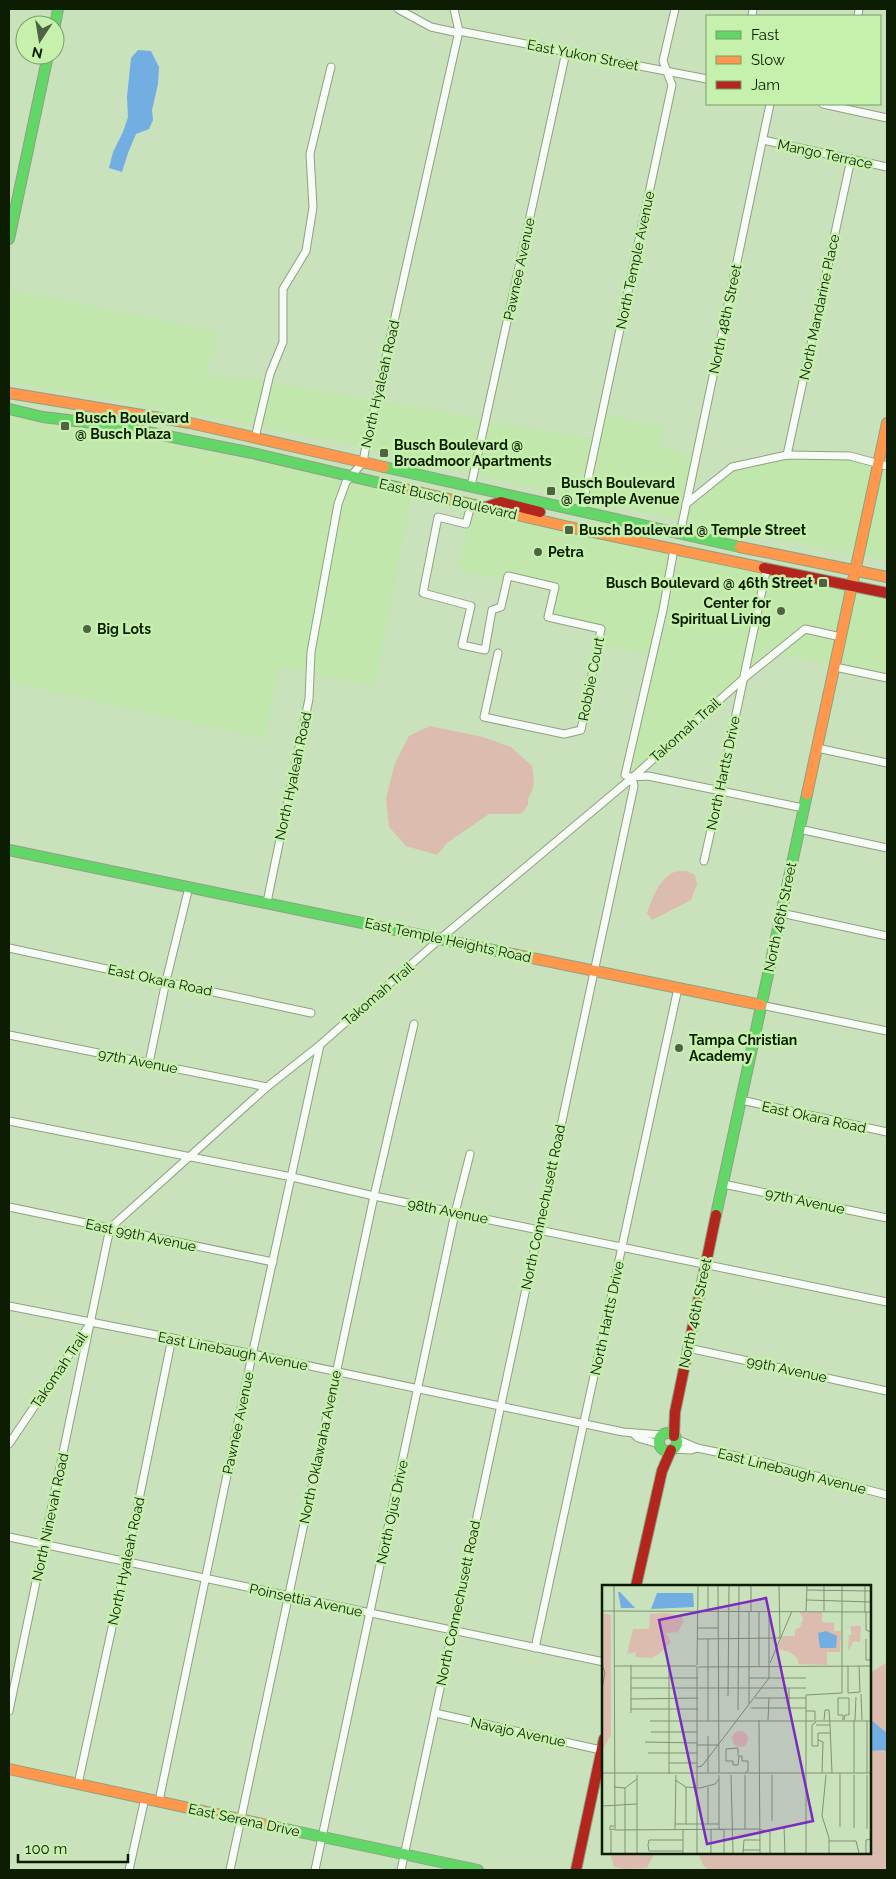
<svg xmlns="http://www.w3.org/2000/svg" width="896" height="1879" viewBox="0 0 896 1879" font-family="Raleway,sans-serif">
	<rect width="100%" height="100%" fill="#c9e2bb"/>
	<!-- built -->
	<g fill="#c1e7ac">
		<polygon points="9,289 219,332 216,345 204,373 265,382 254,425 9,382"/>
		<polygon points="272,383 373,400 362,447 262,427"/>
		<polygon points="380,401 482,419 470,473 370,449"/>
		<polygon points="9,414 84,426 343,479 334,504 308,651 307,672 279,667 265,739 9,682"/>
		<polygon points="606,414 664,427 660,445 692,456 682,502 680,504 679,520 588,501"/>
		<polygon points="490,421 593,439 580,499 478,475"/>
		<polygon points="787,459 833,459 857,462 874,467 855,554 686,521 689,507 733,471"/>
		<polygon points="881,469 887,471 887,561 863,556"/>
		<polygon points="351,481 412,495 375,686 314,674 315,652 342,505"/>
		<polygon points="474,509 672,553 649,654 602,645 605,626 553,614 559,588 556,583 505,571 503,580 458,570 467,527 470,524"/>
		<polygon points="680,555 762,570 740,676 632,772 634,755"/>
		<polygon points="770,572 848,588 838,632 817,626 803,625 769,653 767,652 749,669"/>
		<polygon points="855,590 887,597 887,673 839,663"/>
		<polygon points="806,633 837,640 831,664 780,654"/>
	</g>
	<!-- green -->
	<g fill="#dcbcae">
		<polygon points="430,726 483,737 511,747 532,766 534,782 532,791 528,799 528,805 522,813 516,814 489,814 447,843 437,855 406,846 389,827 386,798 395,763 409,736"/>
		<path d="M687,871L695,875L697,885L691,900L652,920L647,913C652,899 659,879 674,872C678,871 683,871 687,871Z"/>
		<polygon points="887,1662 887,1870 709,1870 703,1865 698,1853 870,1853 870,1673"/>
		<polygon points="610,1853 654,1853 653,1856 647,1868 625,1869 614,1867"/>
	</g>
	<!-- water -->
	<g fill="#73aee2">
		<polygon points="138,50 151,51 159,67 158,84 152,110 153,120 149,129 136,134 128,153 122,172 109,168 113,152 123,132 128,117 127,97 131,58"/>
		<polygon points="870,1719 887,1733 887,1751 883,1750 870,1751"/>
	</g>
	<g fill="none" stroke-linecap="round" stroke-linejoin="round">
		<defs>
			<g id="street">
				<polyline points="398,9 431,27 459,33"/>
				<polyline points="752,16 753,9"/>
				<polyline points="858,16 859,9"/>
				<polyline points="459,31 707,79"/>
				<polyline points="823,104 887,118"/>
				<polyline points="763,140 887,167"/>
				<polyline points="255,438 270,374 283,342 283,289 306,251 313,207 310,154 331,67"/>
				<polyline points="787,455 851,159"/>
				<polyline points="471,486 566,52"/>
				<polyline points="686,504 732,467 787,455 850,456 887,466"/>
				<polyline points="471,505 466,524 438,517 423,593 471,606 462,645 485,650 492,610 501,607 508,576 555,587 548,617 601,629 581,730 564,734 484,717 498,653"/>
				<polyline points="581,512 672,85 663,61 675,9"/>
				<polyline points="680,534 770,104"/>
				<polyline points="835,667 887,678"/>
				<polyline points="817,748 887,763"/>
				<polyline points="632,777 648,776 803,808"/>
				<polyline points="632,778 625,775 663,610 674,549"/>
				<polyline points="799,829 887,848"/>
				<polyline points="704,861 720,790 767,567"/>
				<polyline points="267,902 309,699 311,652 338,504 346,482 363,462 365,451 459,31 454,9"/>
				<polyline points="781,913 887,936"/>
				<polyline points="9,948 311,1013"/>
				<polyline points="761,1005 887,1031"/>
				<polyline points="9,1035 267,1087"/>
				<polyline points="149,1063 166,981 189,887"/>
				<polyline points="741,1100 887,1132"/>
				<polyline points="9,1121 292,1177 374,1196 887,1302"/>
				<polyline points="723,1184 887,1218"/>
				<polyline points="9,1207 273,1262"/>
				<polyline points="9,1306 253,1354 623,1432 662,1435"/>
				<polyline points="688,1348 887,1391"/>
				<polyline points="634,1434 638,1438 659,1444"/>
				<polyline points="676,1439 697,1448 760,1461 887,1495"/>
				<polyline points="9,1444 88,1327"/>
				<polyline points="673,1449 691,1450 697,1448"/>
				<polyline points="9,1537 604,1662"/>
				<polyline points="535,1648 678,988"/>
				<polyline points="9,1711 110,1228 267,1087 320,1045 441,938 632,778 743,679 805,629 841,637"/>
				<polyline points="435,1713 601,1750"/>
				<polyline points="78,1784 126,1563 172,1338"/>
				<polyline points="159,1801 251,1360 320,1045"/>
				<polyline points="129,1870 145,1798"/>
				<polyline points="230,1870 374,1196 414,1024"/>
				<polyline points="315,1870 455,1213 470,1154"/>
				<polyline points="401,1870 634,786 632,778"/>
			</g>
			<g id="fast">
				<polyline points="55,25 58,9"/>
				<polyline points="9,239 48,55"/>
				<polyline points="9,409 43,417 117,426 252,453 405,489"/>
				<polyline points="384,467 740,547"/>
				<polyline points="9,850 507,953"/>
				<polyline points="716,1215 807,794"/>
				<circle cx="668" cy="1442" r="9"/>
				<polyline points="276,1827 478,1870"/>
			</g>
			<g id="slow">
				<polyline points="9,393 190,423 384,467"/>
				<polyline points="405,489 578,529 764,568"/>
				<polyline points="740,547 887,577"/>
				<polyline points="807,794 887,423"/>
				<polyline points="507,953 761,1005"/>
				<polyline points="9,1769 276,1827"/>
			</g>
			<g id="jam">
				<polyline points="486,507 501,502 540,512"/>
				<polyline points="764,568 887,593"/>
				<polyline points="674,1436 675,1412 716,1215"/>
				<polyline points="636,1586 662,1471 671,1450"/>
				<polyline points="576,1870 604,1739"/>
			</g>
		</defs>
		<!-- street casing -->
		<use href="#street" stroke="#8ea183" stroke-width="9"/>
		<!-- fast casing -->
		<use href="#fast" stroke="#8ea183" stroke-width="12"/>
		<!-- slow casing -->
		<use href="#slow" stroke="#8ea183" stroke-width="12"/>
		<!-- jam casing -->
		<use href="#jam" stroke="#8ea183" stroke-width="12"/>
		<!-- street -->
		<use href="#street" stroke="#f7fbf5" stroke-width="7"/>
		<!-- fast -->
		<use href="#fast" stroke="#63d668" stroke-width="10"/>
		<!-- slow -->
		<use href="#slow" stroke="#ff974d" stroke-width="10"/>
		<!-- jam -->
		<use href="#jam" stroke="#b3261e" stroke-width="10"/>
	</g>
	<!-- markers -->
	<g fill="#4f6244" stroke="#c5f1ac" stroke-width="2">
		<rect x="60" y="421" width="10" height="10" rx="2.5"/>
		<rect x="379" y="448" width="10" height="10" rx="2.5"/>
		<rect x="546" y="486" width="10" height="10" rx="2.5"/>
		<rect x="564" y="525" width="10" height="10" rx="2.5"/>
		<circle cx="538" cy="552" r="5"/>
		<rect x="818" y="578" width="10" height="10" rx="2.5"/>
		<circle cx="781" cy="611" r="5"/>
		<circle cx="87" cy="629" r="5"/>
		<circle cx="679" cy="1048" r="5"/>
	</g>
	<g text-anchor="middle" stroke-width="5" stroke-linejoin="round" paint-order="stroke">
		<!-- street labels -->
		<g font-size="14" fill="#0d1d04" stroke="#c5f1ac">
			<text transform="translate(583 55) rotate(11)" y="5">East Yukon Street</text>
			<text transform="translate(825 154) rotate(12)" y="5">Mango Terrace</text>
			<text transform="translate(635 260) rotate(-78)" y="5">North Temple Avenue</text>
			<text transform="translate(519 269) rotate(-78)" y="5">Pawnee Avenue</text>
			<text transform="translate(819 307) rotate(-78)" y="5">North Mandarine Place</text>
			<text transform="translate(725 319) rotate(-78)" y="5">North 48th Street</text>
			<text transform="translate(380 384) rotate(-77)" y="5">North Hyaleah Road</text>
			<text transform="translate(448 499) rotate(13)" y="5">East Busch Boulevard</text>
			<text transform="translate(591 679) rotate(-79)" y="5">Robbie Court</text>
			<text transform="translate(685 730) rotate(-42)" y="5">Takomah Trail</text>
			<text transform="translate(723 773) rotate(-78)" y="5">North Hartts Drive</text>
			<text transform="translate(293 776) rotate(-78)" y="5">North Hyaleah Road</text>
			<text transform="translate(780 917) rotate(-78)" y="5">North 46th Street</text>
			<text transform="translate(448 940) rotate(12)" y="5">East Temple Heights Road</text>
			<text transform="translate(160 980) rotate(12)" y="5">East Okara Road</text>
			<text transform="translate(378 994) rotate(-41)" y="5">Takomah Trail</text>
			<text transform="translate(138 1061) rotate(11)" y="5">97th Avenue</text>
			<text transform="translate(814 1117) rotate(12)" y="5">East Okara Road</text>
			<text transform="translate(805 1201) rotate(12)" y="5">97th Avenue</text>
			<text transform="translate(543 1207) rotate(-78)" y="5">North Connechusett Road</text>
			<text transform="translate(448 1211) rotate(11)" y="5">98th Avenue</text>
			<text transform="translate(141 1235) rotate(12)" y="5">East 99th Avenue</text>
			<text transform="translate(695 1313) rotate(-78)" y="5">North 46th Street</text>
			<text transform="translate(607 1318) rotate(-78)" y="5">North Hartts Drive</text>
			<text transform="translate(233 1351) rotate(11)" y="5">East Linebaugh Avenue</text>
			<text transform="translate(787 1369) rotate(12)" y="5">99th Avenue</text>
			<text transform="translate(59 1370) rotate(-56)" y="5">Takomah Trail</text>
			<text transform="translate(238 1423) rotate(-78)" y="5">Pawnee Avenue</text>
			<text transform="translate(320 1447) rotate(-78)" y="5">North Oklawaha Avenue</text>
			<text transform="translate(792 1471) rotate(14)" y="5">East Linebaugh Avenue</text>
			<text transform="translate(392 1512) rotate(-78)" y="5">North Ojus Drive</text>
			<text transform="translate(50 1517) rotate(-78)" y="5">North Ninevah Road</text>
			<text transform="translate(126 1561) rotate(-78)" y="5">North Hyaleah Road</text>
			<text transform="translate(306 1600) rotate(12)" y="5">Poinsettia Avenue</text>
			<text transform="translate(458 1603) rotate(-78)" y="5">North Connechusett Road</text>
			<text transform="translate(518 1732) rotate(12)" y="5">Navajo Avenue</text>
			<text transform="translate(244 1820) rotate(12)" y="5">East Serena Drive</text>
		</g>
		<!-- poi labels -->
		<g font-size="14" font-weight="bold" fill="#0d1d04" stroke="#c5f1ac" text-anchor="start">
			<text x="75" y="423">Busch Boulevard<tspan x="75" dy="16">@ Busch Plaza</tspan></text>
			<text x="394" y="450">Busch Boulevard @<tspan x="394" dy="16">Broadmoor Apartments</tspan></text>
			<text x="561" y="488">Busch Boulevard<tspan x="561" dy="16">@ Temple Avenue</tspan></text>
			<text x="579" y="535">Busch Boulevard @ Temple Street</text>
			<text x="548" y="557">Petra</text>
			<text x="813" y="588" text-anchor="end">Busch Boulevard @ 46th Street</text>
			<text x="771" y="608" text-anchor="end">Center for<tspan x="771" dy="16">Spiritual Living</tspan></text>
			<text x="97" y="634">Big Lots</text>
			<text x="689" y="1045">Tampa Christian<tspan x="689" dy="16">Academy</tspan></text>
		</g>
	</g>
	<!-- overview -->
	<g transform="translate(602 1585)">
		<rect width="269" height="269" fill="#c9e2bb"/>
		<path d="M197,26L220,27V37L232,38V46H239L238,67H225V80L196,79V74L188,67L176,64L180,51H193V45L198,42L201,33ZM0,28L9,30V150L0,166ZM65,28L79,31L82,36L76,47L64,48L69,57L57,69L49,73L33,72L34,67L25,69L31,44H47L48,29ZM248,41H259L258,57L252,56L246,66L247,50H250ZM130 154a8 8 0 1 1 16 0a8 8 0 1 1-16 0Z" fill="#dcbcae"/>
		<path d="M16,7H18L33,23H19ZM55,8H91L92,22L49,24ZM224,46L235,51L234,63H218L216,48Z" fill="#73aee2"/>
		<path fill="none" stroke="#7e9372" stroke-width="1" d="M116,1L117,188M149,1V26M222,1V26M263,1V27M205,5L269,6M205,15L269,17M0,26L269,27M106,26V1M157,26V81M204,26L205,1M264,27V45L269,47M96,43H116M96,54L178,53L177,1M264,54V75H269M168,78L190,26M0,79L3,88L0,103M95,80L96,1M12,81H95M246,81V108L258,107L257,81M95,82V268M96,82L269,81M29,93H96M147,93H204M29,103H204M187,103V123M259,109L260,135M126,111L127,1M153,113H204M29,114L96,113M147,119V26M149,123H204M29,124H96M136,125L137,1M204,126H213V135M29,128V80M157,135L158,268M166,135L167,113M222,135L223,125H227L228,140M241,135V130H236V113H247V130H243L242,135M253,135L254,112M48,136H269M106,136V54M214,137L210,140V161H216V148H228M214,140H228L230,188M49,147H95M216,155L221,157L220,188M43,157L95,158M95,160H116M46,168H95M136,171V163L124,164V176H131V180H136L137,171H140M140,171V176H146V186L143,188M67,178H95M95,182L100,181L167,93V26M0,188H269M106,188V151M252,188V135M265,188V136M67,189V81M117,190V244L122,245V268M129,190L131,268M170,190V236M224,190L220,231L227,253V268M73,195L84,202L98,203L113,199L117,194M12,202L23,203L35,194M23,203V268M0,221L35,219M73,239H117M84,239V202M106,239V202M12,241H8V245L13,244L12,1M182,242L183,268M238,242V188M252,243V190M73,244L74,190M143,244V190M156,244L168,247V268M265,244V190M13,245L156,244M227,256H254L257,268M141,265H158M81,266H47L46,260L47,255H81M9,268V246M35,268V190M81,268V244M109,268V244M141,268L142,255H158M204,268V110L240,108V1M264,268V255L269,254"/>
		<path fill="#7b2cbf" fill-opacity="0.15" stroke="#7b2cbf" stroke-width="2.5" d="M164,13L211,236L105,259L57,35Z"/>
		<rect width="269" height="269" fill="none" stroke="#0d1d04" stroke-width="2.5"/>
	</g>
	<!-- border -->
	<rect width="896" height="1879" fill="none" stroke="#0d1d04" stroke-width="20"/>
	<!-- legend -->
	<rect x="706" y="15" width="175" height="90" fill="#c5f1ac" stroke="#7b9c69"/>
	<rect x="716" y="31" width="25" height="8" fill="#63d668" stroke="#7b9c69"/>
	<text x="751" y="40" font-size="15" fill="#0d1d04">Fast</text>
	<rect x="716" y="56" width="25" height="8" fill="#ff974d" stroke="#7b9c69"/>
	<text x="751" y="65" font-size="15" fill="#0d1d04">Slow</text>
	<rect x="716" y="81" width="25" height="8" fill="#b3261e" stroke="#7b9c69"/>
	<text x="751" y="90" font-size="15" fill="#0d1d04">Jam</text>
	<!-- north arrow -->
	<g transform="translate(40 40) rotate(192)"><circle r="24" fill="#c5f1ac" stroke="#7b9c69"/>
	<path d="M0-4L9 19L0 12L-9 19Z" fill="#4f6244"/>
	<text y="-8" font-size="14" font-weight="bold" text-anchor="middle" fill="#0d1d04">N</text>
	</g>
	<!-- scale -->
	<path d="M18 1854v8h110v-8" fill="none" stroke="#0d1d04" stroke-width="2.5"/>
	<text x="25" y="1854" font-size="15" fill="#0d1d04" stroke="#c5f1ac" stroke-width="4" paint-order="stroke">100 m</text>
</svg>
